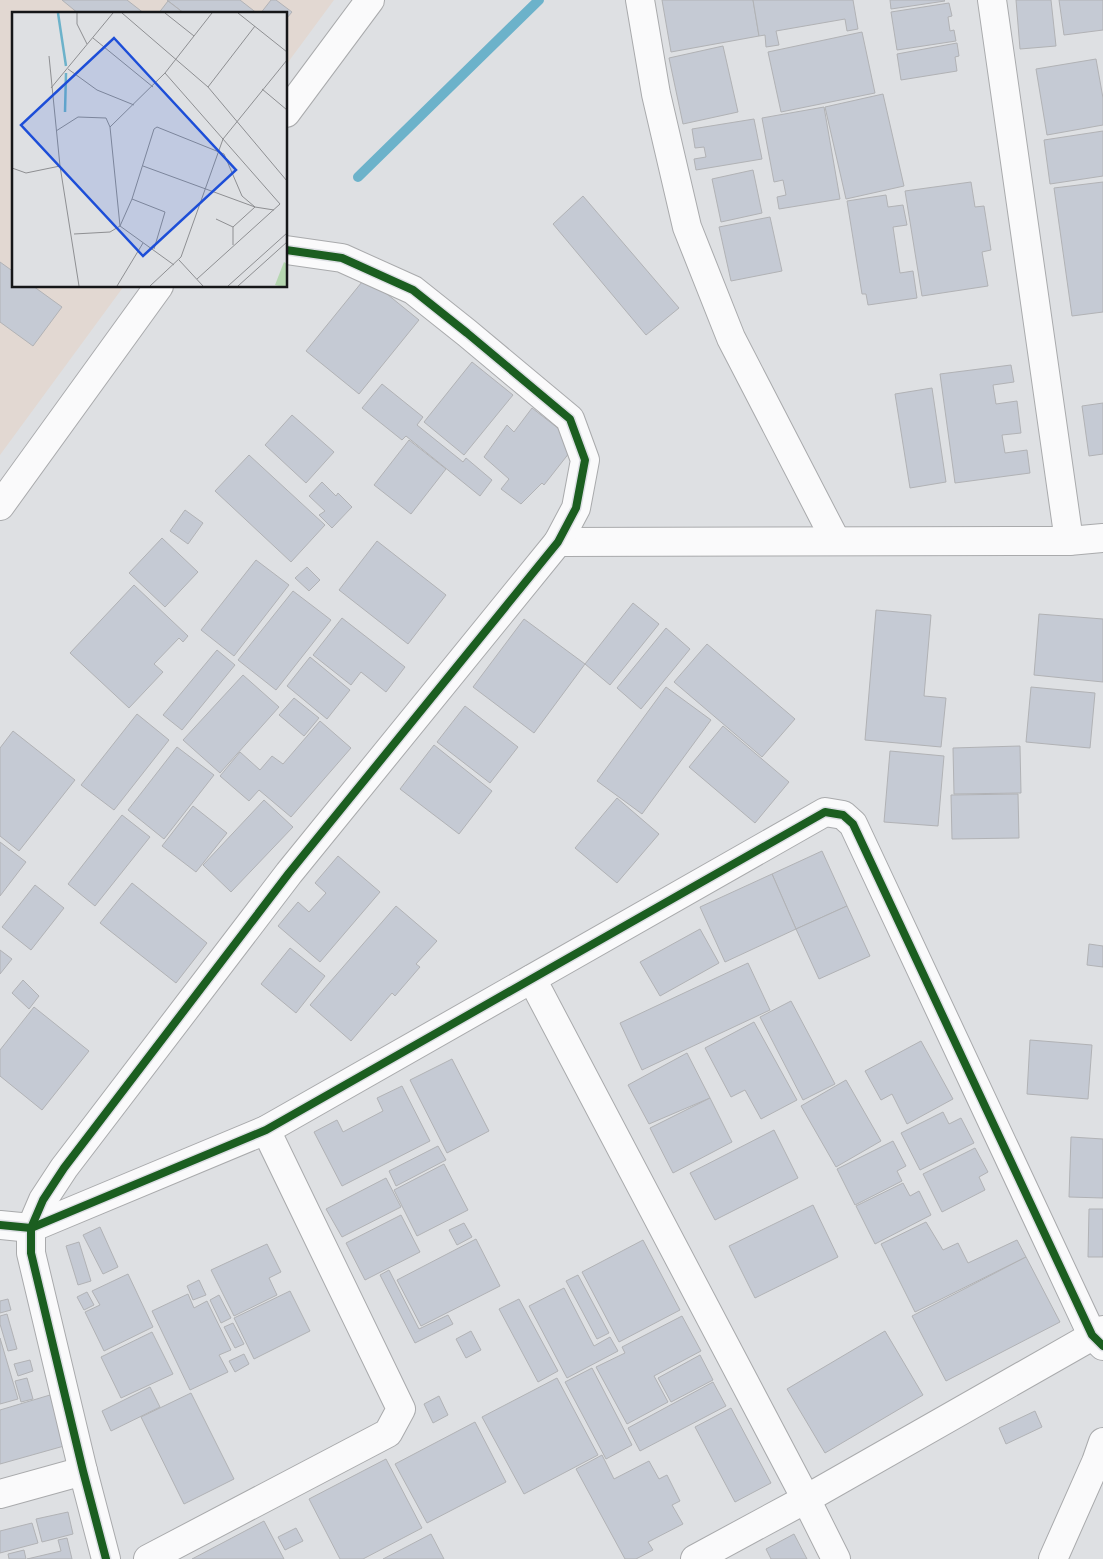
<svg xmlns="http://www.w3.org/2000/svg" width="1103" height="1559" viewBox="0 0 1103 1559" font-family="'Work Sans',sans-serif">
	<rect width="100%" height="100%" fill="#dee0e3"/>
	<!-- industrial -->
	<polygon fill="#e2d8d2" points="0,0 334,0 286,65 286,14 14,14 14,286 124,286 0,455"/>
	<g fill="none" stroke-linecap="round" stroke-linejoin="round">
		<!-- stream -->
		<polyline stroke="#6cb2ca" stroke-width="10" points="358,177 539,0"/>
	</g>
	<!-- building -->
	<g fill="#c5cad4" stroke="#b1b2b5">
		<polygon points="62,0 127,0 145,14 79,14"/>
		<polygon points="167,0 240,0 258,14 185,14"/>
		<polygon points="271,0 276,0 292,12 286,19 286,14 260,14"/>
		<polygon points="662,0 753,0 759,36 671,52"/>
		<polygon points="753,0 853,0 858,29 847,31 845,19 776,31 779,45 766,47 765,35 759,36"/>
		<polygon points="890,0 944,0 945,1 891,9"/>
		<polygon points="1016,0 1051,0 1056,46 1020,49"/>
		<polygon points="1059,0 1103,0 1103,30 1064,35"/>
		<polygon points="168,1 185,14 158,14"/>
		<polygon points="949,3 952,16 948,17 950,31 954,30 956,41 897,50 891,12"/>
		<polygon points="862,32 875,93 781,112 768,52"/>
		<polygon points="957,43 959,56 955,57 957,71 901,80 897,54"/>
		<polygon points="723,46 738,112 683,124 669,58"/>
		<polygon points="1096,59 1103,98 1103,125 1047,135 1036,69"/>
		<polygon points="883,94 904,186 846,199 825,107"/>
		<polygon points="824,107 840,199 779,209 777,197 786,195 783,180 774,182 762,118"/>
		<polygon points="754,119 762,159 696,170 694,159 706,157 704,147 695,148 692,129"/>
		<polygon points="1103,131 1103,176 1050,184 1044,140"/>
		<polygon points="753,170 762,213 721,222 712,179"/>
		<polygon points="971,182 975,207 984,206 991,250 982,252 988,286 922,296 905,191"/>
		<polygon points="1103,182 1103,312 1072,316 1054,188"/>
		<polygon points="886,195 888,207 903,205 907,225 893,227 900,273 913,271 917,298 868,305 866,294 862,294 847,201"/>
		<polygon points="583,196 679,308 646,335 553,224"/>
		<polygon points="770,217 782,271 731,281 719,227"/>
		<polygon points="0,262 14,272 14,286 33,286 62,307 33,346 0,322"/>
		<polygon points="366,277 419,320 359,394 306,351"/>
		<polygon points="472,362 513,395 464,455 424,422"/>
		<polygon points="1011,365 1014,382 993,385 996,404 1017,401 1021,433 1002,435 1005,453 1027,450 1030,473 955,483 940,374"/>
		<polygon points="382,384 423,417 417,425 463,462 466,458 492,480 480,496 406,436 402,440 362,408"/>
		<polygon points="932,388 946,482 910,488 895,394"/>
		<polygon points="1103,403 1103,454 1089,456 1082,406"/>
		<polygon points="532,408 577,443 544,485 542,483 521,504 501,489 509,479 484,457 507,425 514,432"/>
		<polygon points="292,415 334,452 306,483 265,445"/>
		<polygon points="409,440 446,469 411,514 374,485"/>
		<polygon points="249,455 325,525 291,562 215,491"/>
		<polygon points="322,482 336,496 338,493 352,507 332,528 319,515 325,511 309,496"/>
		<polygon points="185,510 203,523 188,544 170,531"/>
		<polygon points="162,538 198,572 165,607 129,573"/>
		<polygon points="377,541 446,595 408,644 339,590"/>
		<polygon points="256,560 289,585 234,656 201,630"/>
		<polygon points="307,567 320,580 309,591 295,578"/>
		<polygon points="134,585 188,636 183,642 179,638 154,664 163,672 129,708 70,653"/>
		<polygon points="293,591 331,620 276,690 238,660"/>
		<polygon points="633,603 659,624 610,685 585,664"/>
		<polygon points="876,610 931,615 924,696 946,698 941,747 865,740"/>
		<polygon points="1039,614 1103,619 1103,682 1034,675"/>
		<polygon points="342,618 405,667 386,692 361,672 351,685 313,655"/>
		<polygon points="524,619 585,664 534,733 473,687"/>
		<polygon points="666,628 690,649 641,709 617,688"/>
		<polygon points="707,644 795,719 762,757 674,682"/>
		<polygon points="217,650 235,665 182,730 163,715"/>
		<polygon points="310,657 350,690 327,719 287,686"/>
		<polygon points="243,675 279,707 220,773 183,740"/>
		<polygon points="666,687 711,720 642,814 597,781"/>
		<polygon points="1031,687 1095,693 1090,748 1026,742"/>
		<polygon points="294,698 319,718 304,736 279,715"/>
		<polygon points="465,706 518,747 490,783 437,742"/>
		<polygon points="137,714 169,740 114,810 81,785"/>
		<polygon points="320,721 351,748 291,817 259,790 249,801 220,776 240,752 260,770 272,756 283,764"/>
		<polygon points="723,726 789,782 755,823 689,767"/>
		<polygon points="13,731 75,780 19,851 0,836 0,748"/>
		<polygon points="434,745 492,791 459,834 400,789"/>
		<polygon points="1020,746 1021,793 954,794 953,748"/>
		<polygon points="177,747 214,775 164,839 128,810"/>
		<polygon points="890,751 944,756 938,826 884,822"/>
		<polygon points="1018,794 1019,838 952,839 951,795"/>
		<polygon points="617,798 659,834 617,883 575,848"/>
		<polygon points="264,800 293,827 231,892 203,865"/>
		<polygon points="193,806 227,833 196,872 162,846"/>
		<polygon points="122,815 150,837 95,906 68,884"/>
		<polygon points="0,842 26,862 0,896"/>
		<polygon points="822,851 847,906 796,929 772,874"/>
		<polygon points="338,856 380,892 320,962 278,926 298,902 309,912 326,893 315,883"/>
		<polygon points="772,874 796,929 725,962 700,907"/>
		<polygon points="132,883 207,943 176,983 100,923"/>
		<polygon points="35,885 64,908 31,950 2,927"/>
		<polygon points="396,906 437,941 416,964 420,967 395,996 392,993 351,1041 310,1005"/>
		<polygon points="847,906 870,956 819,979 796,929"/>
		<polygon points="700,929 719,963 660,996 640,962"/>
		<polygon points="1089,944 1103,946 1103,967 1087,965"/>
		<polygon points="290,948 325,976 296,1013 261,984"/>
		<polygon points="0,950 12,959 0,974"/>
		<polygon points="748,963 770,1010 642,1070 620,1023"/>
		<polygon points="23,980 39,996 29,1009 12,993"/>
		<polygon points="791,1001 835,1084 803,1100 760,1017"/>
		<polygon points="34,1007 89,1051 42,1110 0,1076 0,1050"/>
		<polygon points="754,1022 797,1100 761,1119 745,1090 731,1097 705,1048"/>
		<polygon points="1030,1040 1092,1045 1088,1099 1027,1094"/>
		<polygon points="921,1041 953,1099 907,1124 892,1094 881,1100 865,1071"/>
		<polygon points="687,1053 710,1098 649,1124 628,1085"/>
		<polygon points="452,1059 489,1131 447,1153 410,1080"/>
		<polygon points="846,1080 881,1141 836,1167 801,1106"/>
		<polygon points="402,1086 430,1141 342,1186 314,1132 337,1120 343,1132 383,1111 377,1098"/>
		<polygon points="710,1098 732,1142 673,1173 650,1128"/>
		<polygon points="943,1112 949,1124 961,1118 974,1143 920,1170 901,1133"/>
		<polygon points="774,1130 798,1178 715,1220 690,1173"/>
		<polygon points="1071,1137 1103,1139 1103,1198 1069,1197"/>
		<polygon points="893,1141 906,1166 897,1171 902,1181 855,1205 837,1169"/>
		<polygon points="438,1146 446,1160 396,1186 389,1171"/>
		<polygon points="975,1148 988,1172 979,1177 985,1190 942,1212 923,1174"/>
		<polygon points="444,1164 468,1210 417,1236 394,1190"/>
		<polygon points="386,1178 401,1207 342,1237 326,1209"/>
		<polygon points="903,1183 910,1196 919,1191 931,1215 875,1244 856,1206"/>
		<polygon points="813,1205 838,1257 755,1298 729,1246"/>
		<polygon points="1089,1209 1103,1209 1103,1257 1088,1257"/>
		<polygon points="401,1215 420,1252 365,1280 346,1243"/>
		<polygon points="926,1222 943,1250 958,1243 968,1263 1017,1240 1026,1257 915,1312 881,1244"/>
		<polygon points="464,1223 472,1237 457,1245 449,1230"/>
		<polygon points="100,1227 118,1267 103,1274 83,1235"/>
		<polygon points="476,1239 500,1286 421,1326 397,1280"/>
		<polygon points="643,1240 680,1310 619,1342 582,1272"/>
		<polygon points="79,1242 91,1281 78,1285 66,1246"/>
		<polygon points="267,1244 281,1272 269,1278 277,1295 234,1316 211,1270"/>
		<polygon points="1026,1257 1060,1322 946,1381 912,1316"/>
		<polygon points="389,1270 419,1329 448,1315 453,1324 415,1343 380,1275"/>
		<polygon points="128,1274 153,1327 104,1351 85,1312 100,1305 92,1291"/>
		<polygon points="578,1275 609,1333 597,1339 566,1281"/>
		<polygon points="199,1280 206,1295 193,1300 187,1286"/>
		<polygon points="564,1288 594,1346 610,1337 618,1351 567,1378 529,1306"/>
		<polygon points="290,1291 310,1331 254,1359 234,1318"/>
		<polygon points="87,1292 94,1305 84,1310 77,1297"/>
		<polygon points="188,1294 194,1308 207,1301 231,1350 219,1355 228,1372 190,1390 152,1311"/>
		<polygon points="219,1295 231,1318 221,1323 210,1300"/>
		<polygon points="8,1299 11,1310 0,1313 0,1301"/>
		<polygon points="519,1299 558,1371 538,1382 499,1309"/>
		<polygon points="7,1314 17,1349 8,1351 0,1324 0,1316"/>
		<polygon points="682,1316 701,1351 654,1376 668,1402 627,1424 596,1367 625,1353 622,1347"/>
		<polygon points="233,1323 244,1344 235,1348 224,1327"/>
		<polygon points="471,1331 481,1350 466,1358 456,1339"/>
		<polygon points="885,1331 923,1395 825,1453 787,1389"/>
		<polygon points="152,1332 173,1374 121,1398 101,1357"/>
		<polygon points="0,1338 18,1399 0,1404"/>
		<polygon points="244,1354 249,1364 235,1372 229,1361"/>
		<polygon points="700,1355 713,1380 671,1402 658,1378"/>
		<polygon points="30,1360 33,1371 18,1376 14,1364"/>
		<polygon points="592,1368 632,1445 606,1459 565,1382"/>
		<polygon points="27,1378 33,1399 21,1402 15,1381"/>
		<polygon points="557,1378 598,1455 524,1494 482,1417"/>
		<polygon points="713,1382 726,1406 640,1451 628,1428"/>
		<polygon points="150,1387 160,1407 111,1431 102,1411"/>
		<polygon points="191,1393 234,1479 184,1504 141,1417"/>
		<polygon points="50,1395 64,1446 0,1464 0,1410"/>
		<polygon points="439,1396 448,1415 433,1423 424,1404"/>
		<polygon points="731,1408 771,1483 735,1502 695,1427"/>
		<polygon points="1035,1411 1042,1427 1006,1444 999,1428"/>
		<polygon points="475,1422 506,1482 427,1523 395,1464"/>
		<polygon points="602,1455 614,1479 649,1461 659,1479 667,1475 680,1501 672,1505 683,1524 648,1542 653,1550 636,1559 625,1559 576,1469"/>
		<polygon points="386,1459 422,1528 363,1559 340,1559 309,1499"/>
		<polygon points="68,1512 73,1534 42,1542 36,1519"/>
		<polygon points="264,1521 284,1559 192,1559"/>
		<polygon points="32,1523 38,1543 0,1553 0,1531"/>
		<polygon points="296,1528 303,1541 285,1550 278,1537"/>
		<polygon points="431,1534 444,1559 383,1559"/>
		<polygon points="794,1534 807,1559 771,1559 766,1549"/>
		<polygon points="67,1538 72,1559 27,1559 61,1551 58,1540"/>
		<polygon points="24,1550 26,1559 9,1559 8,1554"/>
	</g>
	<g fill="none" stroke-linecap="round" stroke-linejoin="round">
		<defs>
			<g id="street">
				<polyline points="640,0 656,94 687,227 731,338 836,541"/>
				<polyline points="992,0 1069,541"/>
				<polyline points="286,113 370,0"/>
				<polyline points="0,506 159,286"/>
				<polyline points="558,542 1069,541 1103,538"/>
				<polyline points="532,979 806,1499 836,1559"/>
				<polyline points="0,1225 31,1228 266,1130 825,812 843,815 853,824 1092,1335 1103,1346"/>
				<polyline points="0,1494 83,1471"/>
				<polyline points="106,1559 83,1471 31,1253 31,1228 43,1200 64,1168 289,873 558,542 576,508 585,460 570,419 467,333 413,290 342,258 286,250"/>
				<polyline points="148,1559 388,1433 401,1409 266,1130"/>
				<polyline points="695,1559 806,1499 1103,1330"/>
				<polyline points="1053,1559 1096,1462 1103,1442"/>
			</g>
		</defs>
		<!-- street casing -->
		<use href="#street" stroke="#a9aaac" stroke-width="30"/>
		<!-- street -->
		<use href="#street" stroke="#fafafb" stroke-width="28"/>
		<defs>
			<g id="cycleway">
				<polyline points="0,1225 31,1228 266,1130 825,812 843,815 853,824 1092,1335 1103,1346"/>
				<polyline points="106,1559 83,1471 31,1253 31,1228 43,1200 64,1168 289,873 558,542 576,508 585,460 570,419 467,333 413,290 342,258 286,250"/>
			</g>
		</defs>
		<!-- cycleway casing -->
		<use href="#cycleway" stroke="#dddfe4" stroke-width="11"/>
		<!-- cycleway -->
		<use href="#cycleway" stroke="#1b5e20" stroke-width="8"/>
	</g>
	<!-- overview -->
	<g transform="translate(12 12)">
		<rect width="275" height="275" fill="#dee0e3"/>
		<path d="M272,250L275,252V274H267L263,273Z" fill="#b5d7b0"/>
		<path fill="none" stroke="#6cb2ca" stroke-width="2.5" d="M46,1L54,54M53,100L54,61"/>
		<path fill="none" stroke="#8e8f92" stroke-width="1" d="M65,1V12L75,32M110,1L196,75L275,169M153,1L182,24M226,1L275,40M81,26L141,75M37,44L48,154L67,274M56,57L85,78L122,93M153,61L268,192L185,267M196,75L243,14M39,76L101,1M250,77L275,98M98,115L153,61L200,1M44,119L66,105L94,106L98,115L108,214L162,253M131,154L243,195L262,198M0,156L14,161L48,154M120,187L153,200L142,237M204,207L221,215M62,222L98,220L108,214L120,187L142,117L145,115L212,142L230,184L243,195L221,215V233M167,248L191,274M105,274L131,231M138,274L169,245L211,127L275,48M216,274L275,221M226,274L275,230"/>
		<path fill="#1d4ed8" fill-opacity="0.15" stroke="#1d4ed8" stroke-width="2.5" d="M102,26L224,158L131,244L9,113Z"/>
		<rect width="275" height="275" fill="none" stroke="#151618" stroke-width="2.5"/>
	</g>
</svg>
